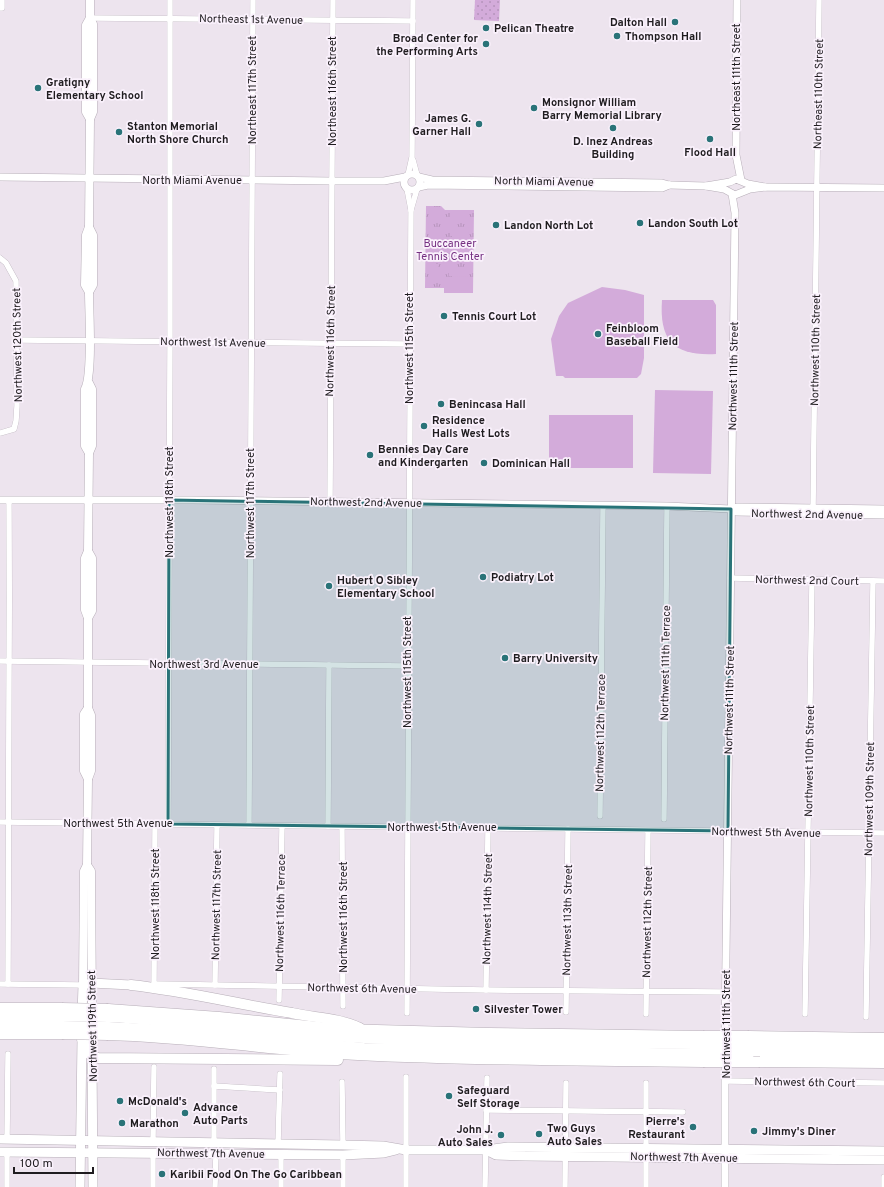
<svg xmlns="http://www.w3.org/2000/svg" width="884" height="1187" viewBox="0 0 884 1187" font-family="Overpass,sans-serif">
	<defs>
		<pattern id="grass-dots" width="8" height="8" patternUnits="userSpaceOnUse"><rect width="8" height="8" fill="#d3abda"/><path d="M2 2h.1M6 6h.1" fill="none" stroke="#b593bb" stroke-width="1.8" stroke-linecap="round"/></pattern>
		<pattern id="park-tufts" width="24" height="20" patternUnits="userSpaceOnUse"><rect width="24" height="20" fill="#d3abda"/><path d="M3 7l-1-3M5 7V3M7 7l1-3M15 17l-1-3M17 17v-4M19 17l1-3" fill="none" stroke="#b593bb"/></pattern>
	</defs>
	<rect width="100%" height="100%" fill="#ede4ee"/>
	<!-- grass -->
	<polygon fill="url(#grass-dots)" points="475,0 500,0 499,21 474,20"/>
	<!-- park -->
	<polygon fill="url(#park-tufts)" points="426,206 441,206 445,210 474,210 473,293 444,293 444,288 425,288"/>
	<!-- pitch -->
	<g fill="#d3abda">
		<rect x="450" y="213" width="19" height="9"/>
		<polygon points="450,227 469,227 468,236 450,236"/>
		<polygon points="430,236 438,236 438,255 429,255"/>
		<polygon points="450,241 469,241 468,249 450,249"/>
		<polygon points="450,254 468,254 468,263 449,263"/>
		<rect x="429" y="264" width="9" height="19"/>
		<polygon points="449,268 468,268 468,277 449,276"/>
		<polygon points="449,282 468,282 468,291 449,290"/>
		<polygon points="602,287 625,290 644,295 644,358 641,374 637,378 565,378 563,376 556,376 551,339 559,316 568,303"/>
		<path d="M662,300H713L716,305V354C675,356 659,342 662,300Z"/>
		<polygon points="655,390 713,391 711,474 653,473"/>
		<rect x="549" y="415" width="84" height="53"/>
	</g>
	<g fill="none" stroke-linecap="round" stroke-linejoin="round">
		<defs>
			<g id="minor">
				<polyline points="0,8 2,8 2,0"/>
				<polyline points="90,18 413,21"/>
				<polyline points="413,160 417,175"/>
				<polyline points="408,175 412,157 413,0"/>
				<polyline points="411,210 417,189"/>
				<polyline points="0,258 6,263 16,281 17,406 16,421 14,429 0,433"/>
				<polyline points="16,340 409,344"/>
				<polyline points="330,502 333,0"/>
				<polyline points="813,512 819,0"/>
				<polyline points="730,578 884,581"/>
				<polyline points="0,661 407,666"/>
				<polyline points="600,816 603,506"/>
				<polyline points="664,819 667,506"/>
				<polyline points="0,822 884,833"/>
				<polyline points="168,824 170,340 170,0"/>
				<polyline points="249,825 253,0"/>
				<polyline points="328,826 329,665"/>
				<polyline points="342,827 343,1006"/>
				<polyline points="0,984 83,985"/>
				<path d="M8,984C8,823 10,662 9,501"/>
				<polyline points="154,984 155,824"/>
				<polyline points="156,984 486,990 725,992"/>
				<polyline points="215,985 217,825"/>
				<polyline points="486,990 488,827"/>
				<polyline points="279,1000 282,826"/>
				<polyline points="566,1012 568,829"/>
				<polyline points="407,1013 411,210 407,189"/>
				<polyline points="646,1014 648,831"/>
				<polyline points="805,1014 812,580"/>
				<polyline points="866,1017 873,581"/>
				<polyline points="214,1069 214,1143"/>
				<polyline points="725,1081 884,1083"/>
				<polyline points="342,1082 343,1145"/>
				<polyline points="646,1083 646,1149"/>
				<polyline points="214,1086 280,1090"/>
				<polyline points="486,1110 683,1112"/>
				<polyline points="7,1140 8,1054"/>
				<polyline points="153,1141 154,1067"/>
				<polyline points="278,1144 280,1074"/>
				<polyline points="7,1187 7,1152"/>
				<polyline points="153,1187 153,1152"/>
				<polyline points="215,1187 216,1153"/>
				<polyline points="281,1187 281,1155"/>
				<polyline points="343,1187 343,1155"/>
				<polyline points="406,1187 406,1077"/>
				<polyline points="485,1187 487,1078"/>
				<polyline points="565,1187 566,1083"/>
				<polyline points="646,1187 646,1157"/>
				<polyline points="884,1187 884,1177"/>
			</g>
			<g id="tertiary">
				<polyline points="737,0 736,155 741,180"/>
				<circle cx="412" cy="182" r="8"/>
				<polyline points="0,177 331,181 384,181 405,177"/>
				<polyline points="419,177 432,180 662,183 669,185 706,186 730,182 736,179 748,184 765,187"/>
				<polyline points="706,186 724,189 735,195 750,189 765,187 884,188"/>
				<polyline points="419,187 428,185 662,188 669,185"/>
				<polyline points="0,500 192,500 667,506 731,509 737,507 884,509"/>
				<polyline points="731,509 736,512 884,515"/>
				<polyline points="725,1039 735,213 732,194"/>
				<polyline points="725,1187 725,1057"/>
			</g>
			<g id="secondary">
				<polyline points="90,0 90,18 86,25 86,112 90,119"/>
				<polyline points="89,227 93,235 93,285 89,292"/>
				<path d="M89,453L85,446V389C93,375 89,312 89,292L85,285L86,235L89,227L90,119L93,112V24L90,18"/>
				<polyline points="88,618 85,610 85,558 88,551 89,453 92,446 92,389 89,383"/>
				<polyline points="88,779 91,771 91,715 88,708 88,618 92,611 92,558 88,551"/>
				<polyline points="87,865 91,871 92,1013"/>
				<polyline points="83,985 84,871 87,865 88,779 84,771 84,714 88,708"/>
				<polyline points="92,1029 92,1055"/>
			</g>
			<g id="primary">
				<polyline points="83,985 91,983 131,985"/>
				<polyline points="0,1139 343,1145 383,1146 406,1150 486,1150 508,1147 884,1151"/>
				<polyline points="486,1150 496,1155 525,1156 884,1160"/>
				<polyline points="0,1152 343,1155 384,1153 396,1150"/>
			</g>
			<g id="trunk">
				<polyline points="82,1015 83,985"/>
				<polyline points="92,1055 93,1187"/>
				<polyline points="80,1187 82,1038"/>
			</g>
			<g id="motorway">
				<path d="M131,985C185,991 238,1004 292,1013C315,1018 339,1018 360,1028"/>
				<polyline points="0,1008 62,1008"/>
				<polyline points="108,1009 219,1017 339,1029 489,1033 703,1036"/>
				<polyline points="0,1016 62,1016"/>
				<path d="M108,1017C194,1021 279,1034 364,1038C477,1044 590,1042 703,1044"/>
				<polyline points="0,1026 62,1026"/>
				<polyline points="108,1027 168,1030 364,1048 703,1054"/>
				<polyline points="0,1034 62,1034"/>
				<path d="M108,1035C192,1037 274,1051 358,1055C472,1061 588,1060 703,1062"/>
				<polyline points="749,1036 884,1038"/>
				<polyline points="82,1039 89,1054 98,1058 338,1060"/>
				<polyline points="749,1045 884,1047"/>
				<polyline points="749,1054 884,1056"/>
				<polyline points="760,1062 884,1063"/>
			</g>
		</defs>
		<!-- minor casing -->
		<use href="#minor" stroke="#b7aeb8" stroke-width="6"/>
		<!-- tertiary casing -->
		<use href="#tertiary" stroke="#b7aeb8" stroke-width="8"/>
		<!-- secondary casing -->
		<use href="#secondary" stroke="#b7aeb8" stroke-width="9"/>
		<!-- primary casing -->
		<use href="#primary" stroke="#b7aeb8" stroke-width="10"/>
		<!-- trunk casing -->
		<use href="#trunk" stroke="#b7aeb8" stroke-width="10"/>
		<!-- motorway casing -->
		<use href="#motorway" stroke="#b7aeb8" stroke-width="11"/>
		<!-- minor -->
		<use href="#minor" stroke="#fff" stroke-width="5.5"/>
		<!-- tertiary -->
		<use href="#tertiary" stroke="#fff" stroke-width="7"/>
		<!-- secondary -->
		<use href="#secondary" stroke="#fff" stroke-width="8"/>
		<!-- primary -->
		<use href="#primary" stroke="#fff" stroke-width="9"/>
		<!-- trunk -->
		<use href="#trunk" stroke="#fff" stroke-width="9"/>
		<!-- motorway -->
		<use href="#motorway" stroke="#fff" stroke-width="10"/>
		<defs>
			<g id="motorway-bridge">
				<polyline points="62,1008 108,1009"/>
				<polyline points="62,1016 108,1017"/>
				<polyline points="62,1026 108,1027"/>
				<polyline points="62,1034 108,1035"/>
				<polyline points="703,1036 749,1036"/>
				<polyline points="703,1044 749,1045"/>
				<polyline points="703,1054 749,1054"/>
				<polyline points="703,1062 760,1062"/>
			</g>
		</defs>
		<!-- motorway-bridge casing -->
		<use href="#motorway-bridge" stroke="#b7aeb8" stroke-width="11" stroke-linecap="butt"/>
		<!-- motorway-bridge -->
		<use href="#motorway-bridge" stroke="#fff" stroke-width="10"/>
	</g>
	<!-- marked area -->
	<path fill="#297378" fill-opacity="0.2" stroke="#297378" stroke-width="3" stroke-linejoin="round" d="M169,500L731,509L728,831L168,824Z"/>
	<!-- markers -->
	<g fill="#297378" stroke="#faf1fc" stroke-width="1.5">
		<circle cx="675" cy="22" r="4"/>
		<circle cx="486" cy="28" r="4"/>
		<circle cx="617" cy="36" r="4"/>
		<circle cx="486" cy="44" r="4"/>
		<circle cx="38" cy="88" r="4"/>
		<circle cx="534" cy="108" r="4"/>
		<circle cx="479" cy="124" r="4"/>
		<circle cx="613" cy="128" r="4"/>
		<circle cx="119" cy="132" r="4"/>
		<circle cx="710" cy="139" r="4"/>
		<circle cx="640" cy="223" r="4"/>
		<circle cx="496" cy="225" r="4"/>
		<circle cx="444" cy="316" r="4"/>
		<circle cx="598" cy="334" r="4"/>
		<circle cx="441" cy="404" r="4"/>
		<circle cx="424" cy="426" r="4"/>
		<circle cx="370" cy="455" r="4"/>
		<circle cx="484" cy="463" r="4"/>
		<circle cx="483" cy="577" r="4"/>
		<circle cx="329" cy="586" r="4"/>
		<circle cx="505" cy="658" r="4"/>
		<circle cx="476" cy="1009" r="4"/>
		<circle cx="449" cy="1096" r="4"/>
		<circle cx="120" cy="1101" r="4"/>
		<circle cx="185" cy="1113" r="4"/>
		<circle cx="122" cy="1123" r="4"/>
		<circle cx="693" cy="1127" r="4"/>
		<circle cx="754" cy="1131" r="4"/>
		<circle cx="539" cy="1134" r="4"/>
		<circle cx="501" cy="1135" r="4"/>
		<circle cx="162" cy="1174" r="4"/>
	</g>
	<g text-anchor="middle" stroke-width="3.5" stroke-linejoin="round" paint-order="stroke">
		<!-- street labels -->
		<g font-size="11" fill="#1f1c1f" stroke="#faf1fc">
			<text transform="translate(251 19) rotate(1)" y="4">Northeast 1st Avenue</text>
			<text transform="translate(736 77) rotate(-90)" y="4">Northeast 111th Street</text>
			<text transform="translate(252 90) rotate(-90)" y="4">Northeast 117th Street</text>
			<text transform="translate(332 91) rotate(-90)" y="4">Northeast 116th Street</text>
			<text transform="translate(818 94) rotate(-89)" y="4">Northeast 110th Street</text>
			<text x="192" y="184">North Miami Avenue</text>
			<text transform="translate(544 181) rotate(1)" y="4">North Miami Avenue</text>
			<text transform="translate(330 341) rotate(-89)" y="4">Northwest 116th Street</text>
			<text transform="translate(213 342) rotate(1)" y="4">Northwest 1st Avenue</text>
			<text transform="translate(17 345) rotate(-91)" y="4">Northwest 120th Street</text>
			<text transform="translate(409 348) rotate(-90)" y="4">Northwest 115th Street</text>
			<text transform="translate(815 350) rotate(-89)" y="4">Northwest 110th Street</text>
			<text transform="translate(733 376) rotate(-89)" y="4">Northwest 111th Street</text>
			<text transform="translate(169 502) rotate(-90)" y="4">Northwest 118th Street</text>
			<text transform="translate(366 502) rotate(1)" y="4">Northwest 2nd Avenue</text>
			<text transform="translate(250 503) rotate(-90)" y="4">Northwest 117th Street</text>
			<text transform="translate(807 514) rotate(1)" y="4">Northwest 2nd Avenue</text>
			<text transform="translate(807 580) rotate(1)" y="4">Northwest 2nd Court</text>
			<text transform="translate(665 663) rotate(-89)" y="4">Northwest 111th Terrace</text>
			<text x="204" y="668">Northwest 3rd Avenue</text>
			<text transform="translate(407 672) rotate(-90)" y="4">Northwest 115th Street</text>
			<text transform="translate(729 700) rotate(-89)" y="4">Northwest 111th Street</text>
			<text transform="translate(600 733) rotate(-89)" y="4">Northwest 112th Terrace</text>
			<text transform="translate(809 761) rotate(-89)" y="4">Northwest 110th Street</text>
			<text transform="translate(869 799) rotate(-89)" y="4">Northwest 109th Street</text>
			<text x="118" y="827">Northwest 5th Avenue</text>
			<text x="442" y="831">Northwest 5th Avenue</text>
			<text transform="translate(766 832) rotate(1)" y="4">Northwest 5th Avenue</text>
			<text transform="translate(155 904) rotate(-90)" y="4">Northwest 118th Street</text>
			<text transform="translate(216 905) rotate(-89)" y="4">Northwest 117th Street</text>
			<text transform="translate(487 909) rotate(-89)" y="4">Northwest 114th Street</text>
			<text transform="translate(280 913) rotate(-89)" y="4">Northwest 116th Terrace</text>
			<text transform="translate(343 917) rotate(-90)" y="4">Northwest 116th Street</text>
			<text transform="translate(567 920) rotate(-89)" y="4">Northwest 113th Street</text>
			<text transform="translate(647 922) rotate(-89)" y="4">Northwest 112th Street</text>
			<text transform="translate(362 988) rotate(1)" y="4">Northwest 6th Avenue</text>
			<text transform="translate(726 1024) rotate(-90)" y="4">Northwest 111th Street</text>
			<text transform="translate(92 1026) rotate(-91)" y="4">Northwest 119th Street</text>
			<text transform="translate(805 1082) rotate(1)" y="4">Northwest 6th Court</text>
			<text transform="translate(211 1153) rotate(1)" y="4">Northwest 7th Avenue</text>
			<text transform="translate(684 1157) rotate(1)" y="4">Northwest 7th Avenue</text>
		</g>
		<!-- poi labels -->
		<g font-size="11" font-weight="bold" fill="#1f1c1f" stroke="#faf1fc" text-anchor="start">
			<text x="667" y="26" text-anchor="end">Dalton Hall</text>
			<text x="494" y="32">Pelican Theatre</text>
			<text x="625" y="40">Thompson Hall</text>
			<text x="478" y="42" text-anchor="end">Broad Center for<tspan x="478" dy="13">the Performing Arts</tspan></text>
			<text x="46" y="86">Gratigny<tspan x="46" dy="13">Elementary School</tspan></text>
			<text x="542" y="106">Monsignor William<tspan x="542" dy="13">Barry Memorial Library</tspan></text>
			<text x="471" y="122" text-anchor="end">James G.<tspan x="471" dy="13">Garner Hall</tspan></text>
			<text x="127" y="130">Stanton Memorial<tspan x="127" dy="13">North Shore Church</tspan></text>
			<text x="613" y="145" text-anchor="middle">D. Inez Andreas<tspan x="613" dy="13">Building</tspan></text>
			<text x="710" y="156" text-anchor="middle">Flood Hall</text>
			<text x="648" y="227">Landon South Lot</text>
			<text x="504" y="229">Landon North Lot</text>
			<text x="452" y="320">Tennis Court Lot</text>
			<text x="606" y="332">Feinbloom<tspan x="606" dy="13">Baseball Field</tspan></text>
			<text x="449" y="408">Benincasa Hall</text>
			<text x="432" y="424">Residence<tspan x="432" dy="13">Halls West Lots</tspan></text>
			<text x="378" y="453">Bennies Day Care<tspan x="378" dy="13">and Kindergarten</tspan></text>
			<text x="492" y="467">Dominican Hall</text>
			<text x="491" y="581">Podiatry Lot</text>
			<text x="337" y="584">Hubert O Sibley<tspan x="337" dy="13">Elementary School</tspan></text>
			<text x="513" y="662">Barry University</text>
			<text x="484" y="1013">Silvester Tower</text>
			<text x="457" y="1094">Safeguard<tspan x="457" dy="13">Self Storage</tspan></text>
			<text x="128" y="1105">McDonald's</text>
			<text x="193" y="1111">Advance<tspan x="193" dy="13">Auto Parts</tspan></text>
			<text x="685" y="1125" text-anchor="end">Pierre's<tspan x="685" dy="13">Restaurant</tspan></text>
			<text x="130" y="1127">Marathon</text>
			<text x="547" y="1132">Two Guys<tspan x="547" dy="13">Auto Sales</tspan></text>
			<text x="493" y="1133" text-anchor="end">John J.<tspan x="493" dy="13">Auto Sales</tspan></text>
			<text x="762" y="1135">Jimmy's Diner</text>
			<text x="170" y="1178">Karibii Food On The Go Caribbean</text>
		</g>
		<!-- park labels -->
		<g font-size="11" fill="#763182" stroke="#faf1fc">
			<text x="450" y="247">Buccaneer<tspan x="450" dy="13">Tennis Center</tspan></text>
		</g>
	</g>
	<!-- scale -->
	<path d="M14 1167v6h79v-6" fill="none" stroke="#1f1c1f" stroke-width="2"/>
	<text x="20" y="1167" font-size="12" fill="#1f1c1f" stroke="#faf1fc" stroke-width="3" paint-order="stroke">100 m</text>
</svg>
